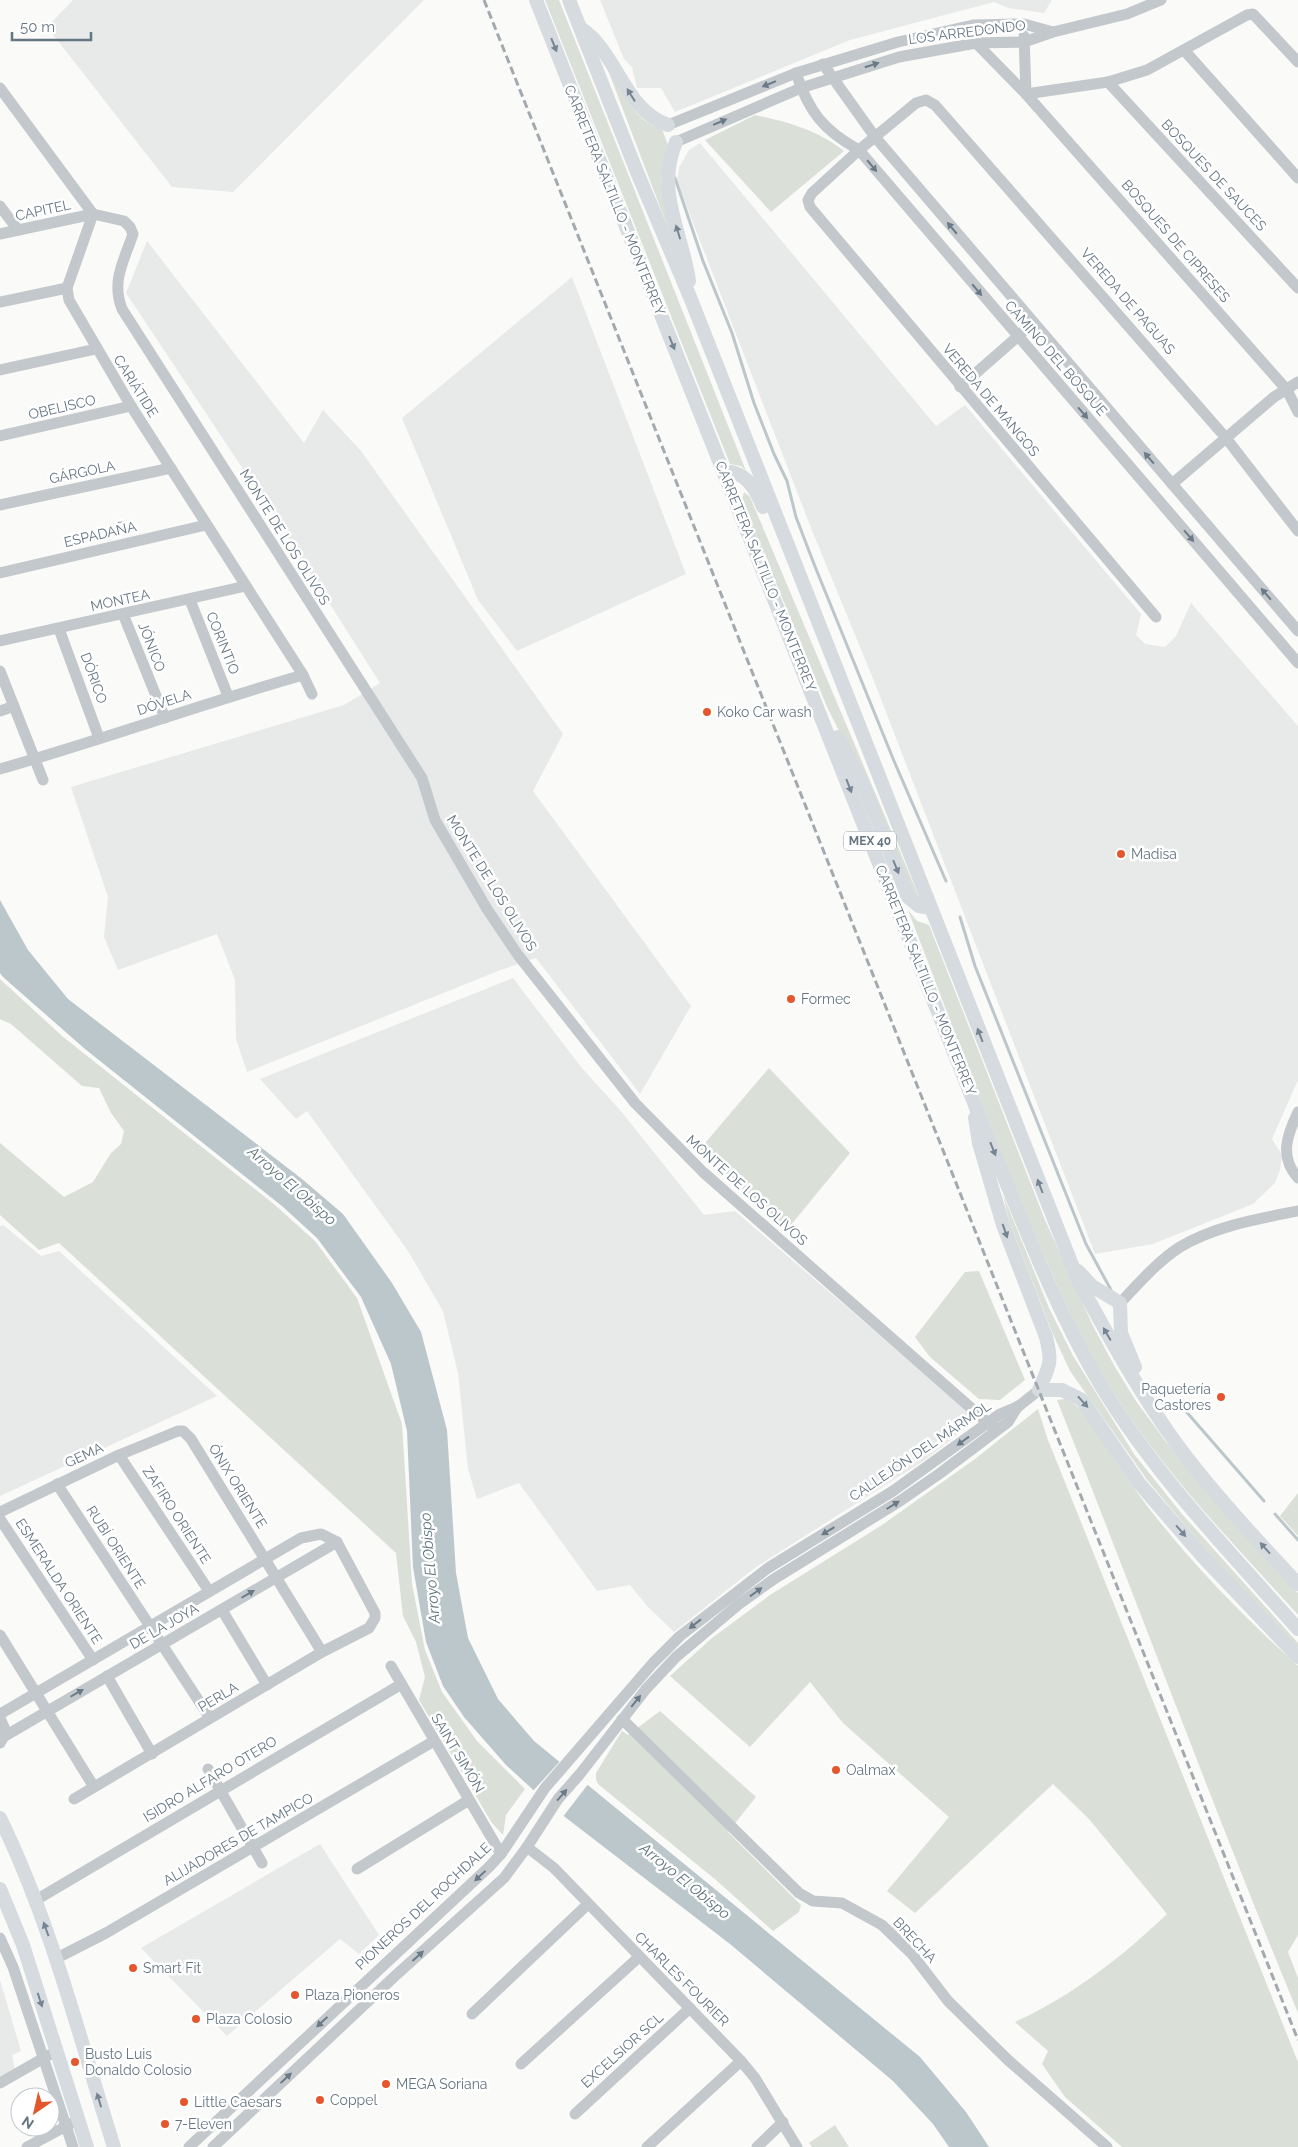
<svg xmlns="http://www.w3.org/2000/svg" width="1298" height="2147" viewBox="0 0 1298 2147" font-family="Raleway,sans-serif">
	<rect width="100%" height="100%" fill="#fafaf8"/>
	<!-- built -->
	<g fill="#e8e9e9">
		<polygon points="73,0 424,0 233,192 172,187 47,27"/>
		<polygon points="600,0 1052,0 1044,13 1008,8 994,2 850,40 675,112 661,88 637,88 632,67 624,59"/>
		<polygon points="700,143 936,426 965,405 1141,614 1136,635 1145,644 1165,647 1176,636 1191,603 1298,726 1298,1080 1272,1139 1282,1155 1280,1170 1275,1183 1253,1204 1153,1244 1095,1254 874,681 811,528 685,202 677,180 679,168 689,150"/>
		<polygon points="147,241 304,443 323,410 361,451 563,734 533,791 691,1006 640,1094 536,958 498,971 247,1072 236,1039 235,980 217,934 118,970 104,937 108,897 71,787 344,705 380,683 273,514 126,293"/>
		<polygon points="572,277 686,574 517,651 478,600 402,418"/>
		<polygon points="513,978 581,1067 620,1110 704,1215 735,1211 977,1419 925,1460 756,1567 674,1632 647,1606 630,1585 597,1591 519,1483 477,1499 468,1469 458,1373 443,1311 408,1251 307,1111 296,1119 260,1079"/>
		<polygon points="3,1225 41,1256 59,1251 217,1396 0,1496 0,1226"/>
		<polygon points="320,1844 379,1935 359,1954 340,1939 227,2036 141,1948"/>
		<polygon points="0,1980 21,2051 12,2055 15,2069 0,2077"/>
	</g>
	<!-- green -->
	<g fill="#dadfd7">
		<polygon points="545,0 559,0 746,471 741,466 730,464"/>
		<path d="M606,65C620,88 634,122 662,129L668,145L661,182L678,254Z"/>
		<path d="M755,115C790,123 815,129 844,151L771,212L705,140Z"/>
		<polygon points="744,492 750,497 920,899 915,897 863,778 827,707 742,500"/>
		<path d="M908,910L917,921L929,925L1045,1220L1093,1326L1115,1367L1136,1401L1166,1442L1298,1593V1615C1234,1544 1167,1476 1115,1395C1081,1343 1058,1287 1033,1230C988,1125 949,1016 908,910Z"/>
		<polygon points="0,979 62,1036 275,1205 315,1241 357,1298 402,1424 412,1584 425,1650 442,1692 477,1741 525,1789 506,1815 503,1835 492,1823 419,1700 425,1677 416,1642 403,1616 396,1553 59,1243 39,1250 0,1215 0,1143 64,1197 93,1182 111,1153 121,1144 124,1131 111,1113 99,1088 82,1086 11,1024 0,1019"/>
		<polygon points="769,1068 850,1153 786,1231 700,1149"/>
		<polygon points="1003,1195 1049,1308 1072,1354 1134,1454 1182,1514 1298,1643 1298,1651 1244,1596 1148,1481 1070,1371 1052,1332 1009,1221"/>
		<polygon points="979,1271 1025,1380 1000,1400 979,1399 930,1357 915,1337 965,1272"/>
		<path d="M1065,1399C1089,1409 1103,1442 1117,1463C1164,1536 1234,1608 1298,1666V1935L1288,1952L1298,1978V2013C1214,1810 1138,1604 1057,1400Z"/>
		<path d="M1038,1409L1048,1440L1298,2062V2147H1122L1065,2097L1042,2064L1048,2051L1015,2022C1072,1996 1122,1957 1167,1914L1089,1819L1053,1784L915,1913L887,1891L949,1817L843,1723L810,1682L750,1747L670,1676L712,1638L770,1595L882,1525L975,1459Z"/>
		<polygon points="1298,1493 1298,1536 1280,1516"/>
		<polygon points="660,1711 756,1797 728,1832 801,1905 799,1912 773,1931 716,1880 598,1784 596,1779 596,1773 622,1731 628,1735"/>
		<polygon points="835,2125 849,2147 812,2147 809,2143"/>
	</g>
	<!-- water -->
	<polygon fill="#bbc7cb" points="0,900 28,950 68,999 302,1179 343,1214 392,1283 421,1332 447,1430 456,1573 468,1638 498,1699 534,1741 920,2057 966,2112 989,2147 949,2147 933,2124 893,2081 730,1944 552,1807 506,1765 464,1717 443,1686 426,1642 413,1567 407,1431 391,1364 361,1297 317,1238 282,1206 85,1049 3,977 0,973"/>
	<!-- pier -->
	<polygon fill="#fafaf8" points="561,1760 589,1783 562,1818 532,1792"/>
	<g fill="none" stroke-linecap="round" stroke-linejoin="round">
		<!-- stream -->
		<g stroke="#bbc7cb" stroke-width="3">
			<polyline points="675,178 703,261 732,333 754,403 774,454 787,481 796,517 814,564 894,761 946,881"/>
			<polyline points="960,917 975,966 1086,1244 1111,1290"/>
			<polyline points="1177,1401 1264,1501"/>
			<polyline points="1275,1514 1298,1540"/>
		</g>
		<!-- minor -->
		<g stroke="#c3c8cc" stroke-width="11">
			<polyline points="1024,36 1026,94"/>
			<polyline points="976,43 1026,94 1287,390 1298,412"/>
			<polyline points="1184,50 1298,178"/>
			<polyline points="823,64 875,137 1298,631"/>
			<path d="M796,73C809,112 823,130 859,150L1298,663"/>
			<polyline points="1108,82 1298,288"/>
			<polyline points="0,88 93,214 67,288 69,300 131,406 303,675 312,694"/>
			<polyline points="1026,94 1108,82 1147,70 1247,15 1253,14 1298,62"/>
			<polyline points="668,125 796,73 898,42 973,25 1024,24 1053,32"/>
			<polyline points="676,142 801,88 899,57 976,43 1024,42 1053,32 1127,14 1161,0"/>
			<polyline points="0,206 18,230"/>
			<path d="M0,234L93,214L124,221L130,227L133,234C124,261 111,281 122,309L422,778L435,820L487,909L518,955L635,1103L703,1172L996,1430"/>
			<polyline points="0,302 67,288"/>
			<polyline points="0,370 96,349"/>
			<polyline points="960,387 1032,324"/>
			<polyline points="0,436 131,406"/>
			<polyline points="1172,484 1274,397 1298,382"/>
			<polyline points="0,505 171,468"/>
			<polyline points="0,573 206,525"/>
			<polyline points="190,600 228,696"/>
			<polyline points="123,614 165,718"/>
			<polyline points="1156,617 810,207 808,200 812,193 859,150 916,103 926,100 935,105 1226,438 1298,531"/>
			<polyline points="59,629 99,738"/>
			<polyline points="0,641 246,586"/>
			<polyline points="0,671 43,780"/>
			<polyline points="0,711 14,706"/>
			<path d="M0,769C102,740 201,704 303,675"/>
			<path d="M1298,1112C1287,1135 1279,1157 1298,1178"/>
			<path d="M1120,1303C1138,1284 1158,1261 1180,1247C1215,1226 1258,1219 1298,1211"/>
			<polyline points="119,1455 209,1591"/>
			<polyline points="57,1484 210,1718"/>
			<polyline points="0,1512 119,1455 178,1431 183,1431 191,1439 322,1652"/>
			<polyline points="0,1519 93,1660"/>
			<polyline points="222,1610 267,1685"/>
			<polyline points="0,1635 94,1787"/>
			<polyline points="391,1666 501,1854"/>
			<polyline points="107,1676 152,1754"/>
			<polyline points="0,1714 301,1538 321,1534 337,1542 375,1613 375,1618 369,1628 322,1652 74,1799"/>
			<polyline points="0,1718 6,1732 0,1743"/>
			<polyline points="622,1719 799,1893 813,1901 842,1903 882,1925 912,1954 948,2001 1008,2060 1107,2147"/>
			<polyline points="5,1736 337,1542"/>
			<polyline points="208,1769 262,1863"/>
			<polyline points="527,1847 554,1868 741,2061 755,2078 797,2147"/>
			<polyline points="357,1869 469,1800"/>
			<polyline points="36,1900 400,1685"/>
			<polyline points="0,1938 13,1967 73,2147"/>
			<polyline points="55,1959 106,1933 434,1741"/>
			<polyline points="472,2014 588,1904"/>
			<polyline points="521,2064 639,1957"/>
			<polyline points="0,2083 49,2055"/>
			<polyline points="575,2114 690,2008"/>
			<polyline points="27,2147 72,2123"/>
			<polyline points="189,2147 489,1867 501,1854 545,1788 653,1663 680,1636 768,1568 893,1491 1000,1414 1019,1406 1039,1390"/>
			<polyline points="213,2147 395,1976 504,1878 527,1847 558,1799 580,1774 646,1689 676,1657 739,1604 774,1579 900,1501 939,1474 1008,1422 1018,1406"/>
			<polyline points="647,2147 741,2061"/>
			<polyline points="757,2147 783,2122"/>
		</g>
		<!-- major -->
		<g stroke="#d6dbdf" stroke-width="14">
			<path d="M536,0L990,1143C1024,1225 1055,1308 1100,1384C1154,1474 1229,1551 1298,1629"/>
			<path d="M569,0L637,172L690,297L1078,1280C1108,1336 1139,1392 1176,1443C1213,1493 1256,1539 1298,1584"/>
			<path d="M582,29C618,54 624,110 668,125"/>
			<path d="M676,142C655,192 682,231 689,281"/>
			<path d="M725,474L732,472C749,476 757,492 763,507"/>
			<polyline points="838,737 861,781 908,897 919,906 931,908"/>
			<path d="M975,1118L979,1143L1003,1225L1046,1337C1053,1365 1049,1365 1039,1390H1062L1082,1400L1139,1483L1203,1557L1298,1657"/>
			<polyline points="1078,1271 1092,1286 1120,1303 1121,1333 1135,1367"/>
			<path d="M0,1818C51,1922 79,2037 114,2147"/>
			<polyline points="0,1889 23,1945 87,2147"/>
		</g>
		<!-- rail -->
		<polyline stroke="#a2aab0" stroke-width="3" stroke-dasharray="8 4" stroke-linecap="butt" points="484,0 1298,2040"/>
	</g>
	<!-- one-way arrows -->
	<defs><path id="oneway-solid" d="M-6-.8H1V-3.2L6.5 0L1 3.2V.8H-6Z" transform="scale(1.25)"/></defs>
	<g fill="#768591">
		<use href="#oneway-solid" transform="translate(554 45) rotate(68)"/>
		<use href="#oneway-solid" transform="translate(631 95) rotate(-122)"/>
		<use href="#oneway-solid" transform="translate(678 232) rotate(-107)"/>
		<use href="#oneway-solid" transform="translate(672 343) rotate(68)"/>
		<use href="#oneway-solid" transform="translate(849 786) rotate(69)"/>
		<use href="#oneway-solid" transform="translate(896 867) rotate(68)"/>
		<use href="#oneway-solid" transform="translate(980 1035) rotate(-111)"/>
		<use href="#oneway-solid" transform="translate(993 1149) rotate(68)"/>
		<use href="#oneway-solid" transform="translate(1040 1186) rotate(-111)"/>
		<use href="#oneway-solid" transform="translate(1005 1231) rotate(71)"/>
		<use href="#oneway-solid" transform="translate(1107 1334) rotate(-120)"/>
		<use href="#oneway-solid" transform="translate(1083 1402) rotate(48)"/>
		<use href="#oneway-solid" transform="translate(1181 1531) rotate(49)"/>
		<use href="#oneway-solid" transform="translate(1265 1548) rotate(-132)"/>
		<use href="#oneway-solid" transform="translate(46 1929) rotate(-110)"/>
		<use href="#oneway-solid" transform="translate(40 2000) rotate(72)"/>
		<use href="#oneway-solid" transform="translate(99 2100) rotate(-107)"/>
	</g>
	<g fill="#6a7a87">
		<use href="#oneway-solid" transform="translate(872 65) rotate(-17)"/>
		<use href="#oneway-solid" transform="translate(769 84) rotate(158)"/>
		<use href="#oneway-solid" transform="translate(720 122) rotate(-23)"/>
		<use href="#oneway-solid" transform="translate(872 166) rotate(50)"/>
		<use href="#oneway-solid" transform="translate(952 228) rotate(-130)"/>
		<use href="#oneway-solid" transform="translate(977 290) rotate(50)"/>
		<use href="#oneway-solid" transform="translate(1083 413) rotate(49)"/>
		<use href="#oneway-solid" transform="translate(1149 458) rotate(-131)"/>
		<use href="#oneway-solid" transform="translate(1189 536) rotate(49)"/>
		<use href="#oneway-solid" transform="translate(1266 594) rotate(-131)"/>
		<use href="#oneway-solid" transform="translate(963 1441) rotate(144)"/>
		<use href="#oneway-solid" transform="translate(893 1505) rotate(-32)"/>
		<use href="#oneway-solid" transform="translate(828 1531) rotate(149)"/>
		<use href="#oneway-solid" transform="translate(756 1592) rotate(-36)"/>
		<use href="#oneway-solid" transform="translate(248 1594) rotate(-30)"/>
		<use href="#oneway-solid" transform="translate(695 1624) rotate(142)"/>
		<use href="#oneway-solid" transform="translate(77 1693) rotate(-30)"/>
		<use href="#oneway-solid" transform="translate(636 1701) rotate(-51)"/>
		<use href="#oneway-solid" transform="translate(562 1795) rotate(-49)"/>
		<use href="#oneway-solid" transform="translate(480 1876) rotate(137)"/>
		<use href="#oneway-solid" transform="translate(418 1956) rotate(-42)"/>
		<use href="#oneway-solid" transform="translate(322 2022) rotate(137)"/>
		<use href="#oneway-solid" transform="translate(286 2078) rotate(-43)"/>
	</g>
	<!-- markers -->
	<g fill="#e4572e" stroke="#fff" stroke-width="2">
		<circle cx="707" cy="712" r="5"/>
		<circle cx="1121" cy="854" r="5"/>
		<circle cx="791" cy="999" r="5"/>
		<circle cx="1221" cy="1397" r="5"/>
		<circle cx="836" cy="1770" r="5"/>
		<circle cx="133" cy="1968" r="5"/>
		<circle cx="295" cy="1995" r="5"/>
		<circle cx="196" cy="2019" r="5"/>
		<circle cx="75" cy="2062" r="5"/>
		<circle cx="386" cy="2084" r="5"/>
		<circle cx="320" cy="2100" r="5"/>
		<circle cx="184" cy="2102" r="5"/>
		<circle cx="165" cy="2124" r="5"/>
	</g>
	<g text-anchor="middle" stroke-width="5" stroke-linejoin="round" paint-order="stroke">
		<!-- shield labels -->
		<rect fill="#fff" stroke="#939fa8" stroke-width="1" x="844" y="831.5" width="52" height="19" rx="4"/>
		<g font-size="12" font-weight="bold" fill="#657683">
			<text x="870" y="845">MEX 40</text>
		</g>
		<!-- street labels -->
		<g font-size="14" fill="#657683" stroke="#fff">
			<text transform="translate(967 32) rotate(-7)" y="5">LOS ARREDONDO</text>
			<text transform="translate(1214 175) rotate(47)" y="5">BOSQUES DE SAUCES</text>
			<text transform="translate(615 200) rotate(68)" y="5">CARRETERA SALTILLO - MONTERREY</text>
			<text transform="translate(43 210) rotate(-12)" y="5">CAPITEL</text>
			<text transform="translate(1176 241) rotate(49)" y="5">BOSQUES DE CIPRESES</text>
			<text transform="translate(1128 301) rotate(49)" y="5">VEREDA DE PAGUAS</text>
			<text transform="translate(1056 358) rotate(49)" y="5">CAMINO DEL BOSQUE</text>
			<text transform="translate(136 386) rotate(58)" y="5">CARIÁTIDE</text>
			<text transform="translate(991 400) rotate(50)" y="5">VEREDA DE MANGOS</text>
			<text transform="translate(62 407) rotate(-13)" y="5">OBELISCO</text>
			<text transform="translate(82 472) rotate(-12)" y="5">GÁRGOLA</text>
			<text transform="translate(100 534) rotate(-13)" y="5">ESPADAÑA</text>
			<text transform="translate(285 537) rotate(58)" y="5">MONTE DE LOS OLIVOS</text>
			<text transform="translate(766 576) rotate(68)" y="5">CARRETERA SALTILLO - MONTERREY</text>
			<text transform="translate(120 600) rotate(-12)" y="5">MONTEA</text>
			<text transform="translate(223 643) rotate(68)" y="5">CORINTIO</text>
			<text transform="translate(152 647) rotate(69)" y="5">JÓNICO</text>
			<text transform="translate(94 678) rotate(70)" y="5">DÓRICO</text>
			<text transform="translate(164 702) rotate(-18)" y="5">DÓVELA</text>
			<text transform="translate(492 883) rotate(58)" y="5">MONTE DE LOS OLIVOS</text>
			<text transform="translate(926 980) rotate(68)" y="5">CARRETERA SALTILLO - MONTERREY</text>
			<text transform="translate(747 1190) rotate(42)" y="5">MONTE DE LOS OLIVOS</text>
			<text transform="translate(920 1451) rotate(-34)" y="5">CALLEJÓN DEL MÁRMOL</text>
			<text transform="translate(84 1455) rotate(-25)" y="5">GEMA</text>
			<text transform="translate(238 1486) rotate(58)" y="5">ÓNIX ORIENTE</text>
			<text transform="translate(177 1515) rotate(57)" y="5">ZAFIRO ORIENTE</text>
			<text transform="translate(116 1547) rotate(57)" y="5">RUBÍ ORIENTE</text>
			<text transform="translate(59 1581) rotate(57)" y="5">ESMERALDA ORIENTE</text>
			<text transform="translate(164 1626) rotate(-30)" y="5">DE LA JOYA</text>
			<text transform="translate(218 1697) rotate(-31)" y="5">PERLA</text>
			<text transform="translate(458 1753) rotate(59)" y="5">SAINT SIMÓN</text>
			<text transform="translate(210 1779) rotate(-31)" y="5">ISIDRO ALFARO OTERO</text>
			<text transform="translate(238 1839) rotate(-30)" y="5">ALIJADORES DE TAMPICO</text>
			<text transform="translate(423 1906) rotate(-43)" y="5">PIONEROS DEL ROCHDALE</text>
			<text transform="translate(915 1940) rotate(47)" y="5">BRECHA</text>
			<text transform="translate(682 1979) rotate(45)" y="5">CHARLES FOURIER</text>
			<text transform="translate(622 2050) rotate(-42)" y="5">EXCELSIOR SCL</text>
		</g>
		<!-- poi labels -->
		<g font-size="14" fill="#657683" stroke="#fff" text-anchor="start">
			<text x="717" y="717">Koko Car wash</text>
			<text x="1131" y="859">Madisa</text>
			<text x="801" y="1004">Formec</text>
			<text x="1211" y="1394" text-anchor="end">Paquetería<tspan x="1211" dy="16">Castores</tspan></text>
			<text x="846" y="1775">Oalmax</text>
			<text x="143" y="1973">Smart Fit</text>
			<text x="305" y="2000">Plaza Pioneros</text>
			<text x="206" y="2024">Plaza Colosio</text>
			<text x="85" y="2059">Busto Luis<tspan x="85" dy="16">Donaldo Colosio</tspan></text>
			<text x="396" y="2089">MEGA Soriana</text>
			<text x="330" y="2105">Coppel</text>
			<text x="194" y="2107">Little Caesars</text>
			<text x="175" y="2129">7-Eleven</text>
		</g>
		<!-- water labels -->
		<g font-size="15" font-style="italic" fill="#60757c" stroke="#fff">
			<text transform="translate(292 1186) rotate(41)" y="5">Arroyo El Obispo</text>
			<text transform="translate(430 1568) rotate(-95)" y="5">Arroyo El Obispo</text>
			<text transform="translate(685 1881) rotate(39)" y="5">Arroyo El Obispo</text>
		</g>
	</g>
	<!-- north arrow -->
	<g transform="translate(35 2112) rotate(214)"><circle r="24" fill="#ffffff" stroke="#c1c8cd"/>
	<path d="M0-4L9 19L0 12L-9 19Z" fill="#e4572e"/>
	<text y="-8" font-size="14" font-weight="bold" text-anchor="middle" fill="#657683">N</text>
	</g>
	<!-- scale -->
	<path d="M12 32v8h79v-8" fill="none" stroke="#657683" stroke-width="2.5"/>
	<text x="20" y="32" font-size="15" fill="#657683" stroke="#ffffff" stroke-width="4" paint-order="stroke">50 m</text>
</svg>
